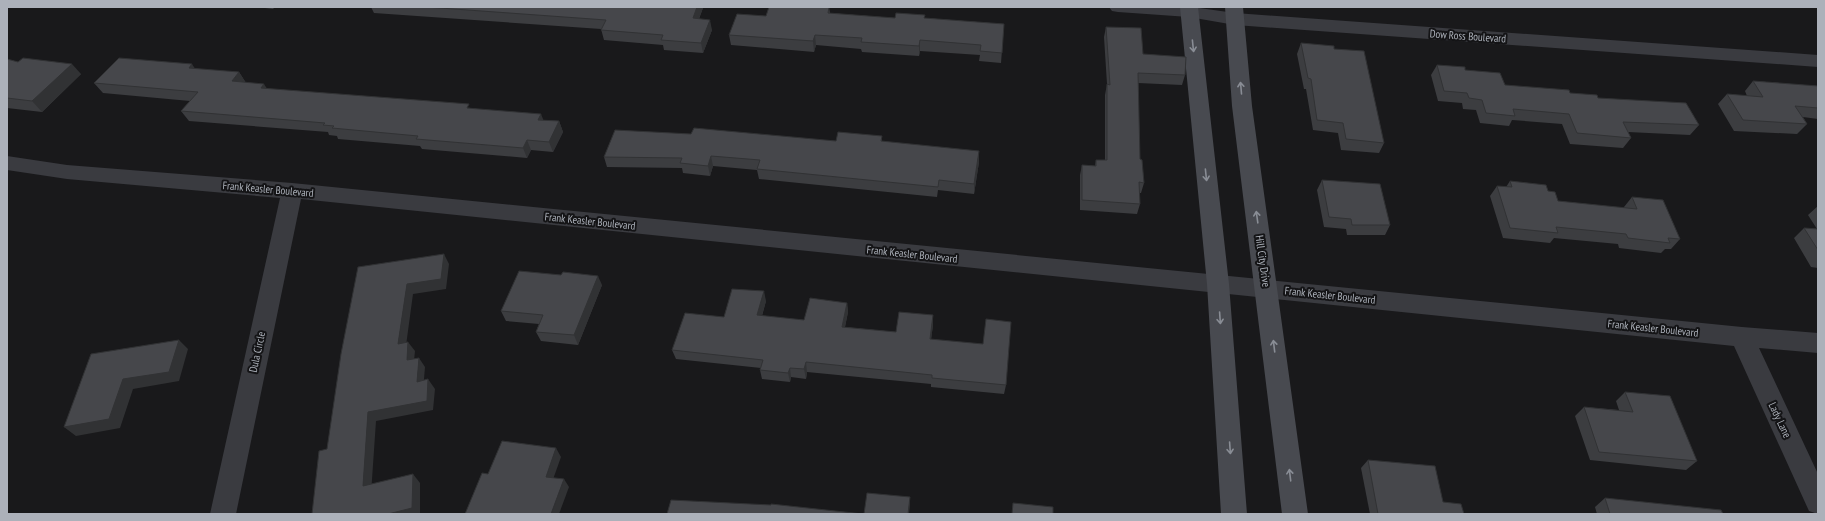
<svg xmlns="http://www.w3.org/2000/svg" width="1825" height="521" viewBox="0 0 1825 521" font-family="'PT Sans Narrow',sans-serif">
	<rect width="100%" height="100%" fill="#19191b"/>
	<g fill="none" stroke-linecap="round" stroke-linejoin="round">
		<!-- street -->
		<g fill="#3a3b40" fill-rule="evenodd">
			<polygon points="1109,7 1192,7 1235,13 1818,55 1818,67 1235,25 1189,17 1118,12 1112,11"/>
			<polygon points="7,156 67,165 292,183 1742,327 1818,333 1818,353 1759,348 1818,474 1818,514 1809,511 1734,346 301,199 236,514 210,514 280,198 67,179 7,170"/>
		</g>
		<!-- secondary -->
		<g fill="#484a50" fill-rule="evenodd">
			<polygon points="1180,7 1198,7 1229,284 1247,514 1221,514 1207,284"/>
			<polygon points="1225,7 1243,7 1252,106 1308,514 1282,514 1232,106"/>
		</g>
	</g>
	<!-- wall -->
	<g fill="#3c3d40">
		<polygon points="257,7 275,7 273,9"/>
		<polygon points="371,7 703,7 703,8 699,19 712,30 703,53 664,50 663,45 604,40 601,29 374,13"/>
		<polygon points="829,7 830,13 895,18 925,18 1004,24 1001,63 979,61 980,55 920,51 919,56 862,52 861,49 816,45 814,52 731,45 729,35 766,16"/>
		<polygon points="1106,27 1143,54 1185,75 1182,85 1138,83 1140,159 1144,183 1141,193 1139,193 1140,204 1137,214 1080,210 1080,175 1082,165 1095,166 1096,160 1105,160 1105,95 1107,84 1104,37"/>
		<polygon points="1301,43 1334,49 1384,143 1379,153 1341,150 1338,133 1313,130 1306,89 1304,89 1297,54"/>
		<polygon points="7,59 18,62 81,74 42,112 7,108"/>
		<polygon points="1437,65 1465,70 1505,85 1570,93 1598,98 1699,125 1690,135 1628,132 1631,138 1623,148 1570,144 1562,124 1512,120 1509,126 1480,123 1476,110 1463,109 1462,103 1438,101 1431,75"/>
		<polygon points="195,69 239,72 246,83 267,89 471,108 543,120 559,121 563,132 553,152 531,150 527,158 422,149 420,146 338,139 337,136 329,135 328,132 189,121 181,111 190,101 103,93 94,83"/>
		<polygon points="1753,81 1818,86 1818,119 1803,117 1807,124 1797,134 1734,131 1718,104 1727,94 1747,96 1745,91"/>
		<polygon points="691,134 836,141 882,136 882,141 979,162 974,194 938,190 937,197 759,179 757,170 713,166 710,176 683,173 682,168 607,167 604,157"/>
		<polygon points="1322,180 1390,225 1385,235 1347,235 1346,229 1324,227 1317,190"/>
		<polygon points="1510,181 1548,191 1558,201 1624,208 1624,207 1632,197 1680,239 1671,249 1665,249 1661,253 1619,248 1618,244 1554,238 1550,243 1503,238 1490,196 1497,186 1506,187"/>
		<polygon points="1818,206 1818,268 1811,267 1794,238 1804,228 1817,229 1808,215"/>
		<polygon points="602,285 578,345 541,341 536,332 539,324 506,321 501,311"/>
		<polygon points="766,301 762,316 804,320 847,303 848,312 845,327 896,332 933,325 931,339 1006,385 1004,394 931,387 931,384 807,372 806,379 791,377 790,382 762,379 760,370 761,368 676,359 672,350 724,317"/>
		<polygon points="1625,392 1697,461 1686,470 1590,460 1575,416 1584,407 1619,410 1616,401"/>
		<polygon points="1368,460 1443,502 1464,514 1370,514 1361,468"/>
		<polygon points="1605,498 1723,514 1597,514 1595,507"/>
	</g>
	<!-- shaded-wall -->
	<g fill="#313234">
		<polygon points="697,7 703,7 703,8 695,28 693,18"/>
		<polygon points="710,20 712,30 703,53 701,43"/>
		<polygon points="815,35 816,45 814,52 813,41"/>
		<polygon points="920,40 920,51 919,56 919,46"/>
		<polygon points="72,64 81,74 42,112 32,101"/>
		<polygon points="192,64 199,75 189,68"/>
		<polygon points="239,72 246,83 232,81"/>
		<polygon points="264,84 271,95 261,88"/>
		<polygon points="541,114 545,124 538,120"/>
		<polygon points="559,121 563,132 553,152 549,142"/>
		<polygon points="527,140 531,150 527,158 523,148"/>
		<polygon points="979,151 979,162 974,194 974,184"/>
		<polygon points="711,156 713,166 710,176 708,166"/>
		<polygon points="444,254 449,264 446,289 413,294 405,353 398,344 407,284"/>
		<polygon points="598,276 602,285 578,345 574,335"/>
		<polygon points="764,291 766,301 759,325 757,315"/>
		<polygon points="847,303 848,312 843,336 842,327"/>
		<polygon points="933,315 933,325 930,348 930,339"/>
		<polygon points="179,340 188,349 179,381 133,389 120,428 76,436 64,427 123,379"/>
		<polygon points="408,342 415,351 413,370 407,360"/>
		<polygon points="419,358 425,367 423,391 417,382"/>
		<polygon points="806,362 807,372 806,379 804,369"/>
		<polygon points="790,368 791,377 790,382 788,373"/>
		<polygon points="428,379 435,389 433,410 376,421 371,494 363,486 368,412"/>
		<polygon points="556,448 561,457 551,485 546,477"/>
		<polygon points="413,474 420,483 420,514 388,514"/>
		<polygon points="564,479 569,487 559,514 551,514"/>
		<polygon points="910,497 910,505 909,514 908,514"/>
	</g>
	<!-- building -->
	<g fill="#46474b" stroke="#313234">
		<polygon points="426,7 697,7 693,18 710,20 701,43 661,40 663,35 601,30 606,20"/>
		<polygon points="769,7 829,7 828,13 895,18 896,13 925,15 924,18 1004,24 1002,53 980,51 981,45 920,40 919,46 861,42 862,38 815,35 813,41 729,35 737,14 766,16"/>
		<polygon points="1106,27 1141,28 1143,54 1186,57 1185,75 1138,73 1140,159 1142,160 1144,183 1139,182 1140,204 1082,200 1082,165 1096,166 1096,160 1107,160 1107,84 1110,85"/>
		<polygon points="1301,43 1334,46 1334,49 1364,51 1384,143 1346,139 1343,123 1317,120 1311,79 1308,78"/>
		<polygon points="23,58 72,64 32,101 7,98 7,59 18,62"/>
		<polygon points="119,58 192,64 189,68 239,72 232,81 264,84 261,88 469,104 467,108 541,114 538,120 559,121 549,142 527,140 523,148 416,139 418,136 332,128 334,126 323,125 325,123 181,111 198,92 94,83"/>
		<polygon points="1437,65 1465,67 1465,70 1500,73 1505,85 1569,90 1570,93 1597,95 1598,98 1686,103 1699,125 1623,122 1631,138 1577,133 1569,114 1513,109 1515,116 1486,113 1482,100 1469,98 1467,93 1444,91"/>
		<polygon points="1753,81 1818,86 1818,108 1795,106 1807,124 1743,120 1727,94 1763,97"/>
		<polygon points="694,128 836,141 838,132 882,136 881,141 979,151 974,184 939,180 938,187 757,169 760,160 711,156 708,166 680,163 682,158 604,157 615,130 691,134"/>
		<polygon points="1322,180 1380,184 1390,225 1352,225 1351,219 1329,217"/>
		<polygon points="1510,181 1546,185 1548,191 1555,192 1558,201 1637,209 1632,197 1663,200 1680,239 1668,238 1670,243 1628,238 1626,234 1556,227 1558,233 1510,228 1497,186 1512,187"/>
		<polygon points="1804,228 1818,229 1818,250"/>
		<polygon points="444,254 441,279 407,284 398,344 408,342 407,360 419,358 417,382 428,379 427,401 368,412 363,486 413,474 412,508 388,514 312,514 319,451 327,449 341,354 358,267"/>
		<polygon points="519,271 561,275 563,272 598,276 574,335 536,332 543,315 501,311"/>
		<polygon points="732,289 764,291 757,315 804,320 810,298 847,303 842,327 896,332 899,312 933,315 930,339 983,344 986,319 1011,322 1006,385 932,378 932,375 806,362 804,369 790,368 788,373 760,370 763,360 672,350 685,313 724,317"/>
		<polygon points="179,340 169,372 123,379 109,419 64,427 91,354"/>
		<polygon points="1625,392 1670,396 1697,461 1599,452 1584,407 1633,412"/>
		<polygon points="502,441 556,448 546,477 564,479 551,514 465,514 482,473 488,474"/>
		<polygon points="1368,460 1435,466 1443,502 1461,504 1464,514 1378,514"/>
		<polygon points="867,493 910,497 908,514 864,514"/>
		<polygon points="1605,498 1721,510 1723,514 1610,514"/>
		<polygon points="671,500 771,505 771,504 863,514 667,514"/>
		<polygon points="1013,503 1053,507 1053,514 1012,514"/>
	</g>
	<!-- one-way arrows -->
	<defs><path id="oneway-shaft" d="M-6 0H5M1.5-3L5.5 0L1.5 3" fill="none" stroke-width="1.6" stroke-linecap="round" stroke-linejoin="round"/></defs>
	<g stroke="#898d95">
		<use href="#oneway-shaft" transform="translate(1193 46) rotate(84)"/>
		<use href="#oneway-shaft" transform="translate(1241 88) rotate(-95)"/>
		<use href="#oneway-shaft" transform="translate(1206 175) rotate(84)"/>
		<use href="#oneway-shaft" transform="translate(1257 217) rotate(-98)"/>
		<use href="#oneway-shaft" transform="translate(1220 318) rotate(86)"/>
		<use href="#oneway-shaft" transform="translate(1274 346) rotate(-97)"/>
		<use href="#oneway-shaft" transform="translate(1230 448) rotate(86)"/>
		<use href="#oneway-shaft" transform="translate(1290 475) rotate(-97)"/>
	</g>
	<g text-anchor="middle" stroke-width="4" stroke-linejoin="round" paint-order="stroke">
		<!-- street labels -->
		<g font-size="11" fill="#acb1ba" stroke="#141416">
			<text transform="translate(1468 36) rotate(4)" y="4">Dow Ross Boulevard</text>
			<text transform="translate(268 189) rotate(5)" y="4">Frank Keasler Boulevard</text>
			<text transform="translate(590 221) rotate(6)" y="4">Frank Keasler Boulevard</text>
			<text transform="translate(912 254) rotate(6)" y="4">Frank Keasler Boulevard</text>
			<text transform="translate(1263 261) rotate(82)" y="4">Hill City Drive</text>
			<text transform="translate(1330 295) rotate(6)" y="4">Frank Keasler Boulevard</text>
			<text transform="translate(1653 328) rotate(6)" y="4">Frank Keasler Boulevard</text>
			<text transform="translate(257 352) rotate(-78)" y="4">Dula Circle</text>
			<text transform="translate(1780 420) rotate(65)" y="4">Lady Lane</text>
		</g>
	</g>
	<!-- border -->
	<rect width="1825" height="521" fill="none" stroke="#acb1ba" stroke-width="16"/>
</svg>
